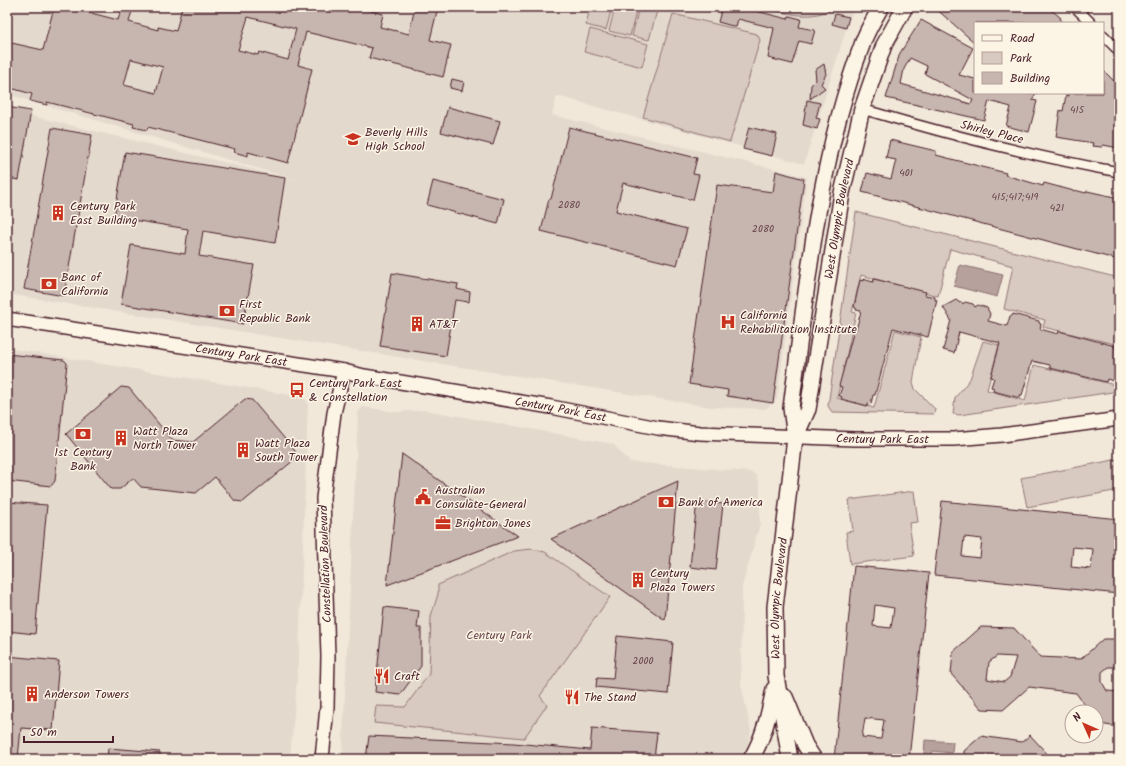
<svg xmlns="http://www.w3.org/2000/svg" width="1126" height="766" viewBox="0 0 1126 766" font-family="Kalam,sans-serif">
	<rect width="100%" height="100%" fill="#f1e8da"/>
	<filter id="ink" filterUnits="userSpaceOnUse"><feTurbulence type="fractalNoise" baseFrequency=".025" numOctaves="2"/><feDisplacementMap in="SourceGraphic" scale="8" xChannelSelector="R" yChannelSelector="G"/><feConvolveMatrix kernelMatrix="1 2 1 2 8 2 1 2 1" color-interpolation-filters="sRGB"/></filter>
	<g filter="url(#ink)">
		<!-- built -->
		<g fill="#e4d9cd">
			<polygon points="7,7 857,7 850,17 804,164 557,96 552,115 807,177 777,400 766,409 710,407 7,294 7,110 297,180 7,94"/>
			<polygon points="7,348 303,397 308,403 299,658 290,759 7,759"/>
			<polygon points="363,407 397,412 425,410 613,444 630,462 751,472 756,475 760,486 760,524 742,587 741,684 751,731 746,754 741,759 342,759 358,412"/>
		</g>
		<!-- green -->
		<g fill="#d8cac0" stroke="#917476">
			<polygon points="590,7 612,7 606,30 586,25"/>
			<polygon points="615,7 637,7 630,36 609,31"/>
			<polygon points="639,7 658,7 649,40 632,36"/>
			<path d="M761,7H835C811,22 787,13 761,7Z"/>
			<polygon points="673,14 757,34 760,40 730,142 643,117"/>
			<polygon points="590,29 648,44 642,67 584,52"/>
			<polygon points="856,212 1119,278 1119,345 1043,327 1045,320 1004,309 1013,266 950,249 938,296 861,275 852,312 856,313 837,398 874,408 895,330 921,337 913,382 915,389 935,409 934,414 832,412 828,406"/>
			<polygon points="983,341 999,345 987,390 1025,401 1034,365 1119,386 1119,391 960,415 953,414 955,398 970,379"/>
			<polygon points="1119,459 1119,490 1027,507 1021,478"/>
			<polygon points="914,491 918,522 909,523 914,556 850,564 846,532 853,531 849,500"/>
			<polygon points="531,549 545,552 610,597 540,696 547,705 524,738 374,723 376,706 405,707 429,674 431,616 438,594 438,585 514,551"/>
		</g>
		<!-- water -->
		<g fill="#b6a19c" stroke="#8b6d6f">
			<polygon points="960,265 1003,275 997,297 954,286"/>
			<polygon points="925,740 953,742 952,753 933,751 932,755 924,754"/>
		</g>
		<!-- building -->
		<g fill="#c7b6af" stroke="#4a1f2b" fill-rule="evenodd">
			<path d="M54,7H68L118,20L122,7H133L129,22L158,30V27L176,31L182,7H357L383,14L380,27L409,34L415,7H438L430,40L451,45L443,77L369,58L372,48L306,32L298,65L312,69L288,163L248,152V156L234,152L235,149L148,127L147,130L133,127L134,124L47,102V105L30,101L32,94L7,87V42L43,50ZM248,17L296,29L288,60L259,52L258,55L238,50ZM131,59L163,67L156,93L124,85Z"/>
			<polygon points="722,7 740,7 788,19 789,16 801,19 799,27 815,30 811,44 799,41 792,64 768,58 774,28 738,19 736,27 718,22"/>
			<polygon points="934,7 1048,7 1061,18 1060,20 1063,23 975,23 975,43"/>
			<polygon points="835,14 849,17 846,28 832,24"/>
			<path d="M921,20L973,48L959,75L975,79V93H1036L1032,100L1037,101L1029,132L1006,126L1011,107L989,101L984,120L886,98L900,53ZM910,58L927,66L925,74L973,100L971,104L901,84L904,69Z"/>
			<polygon points="824,64 826,74 821,84 825,88 810,99 811,85 816,80 815,70"/>
			<polygon points="1103,70 1119,86 1119,148 1103,145 1102,147 1092,146 1093,143 1056,137 1060,110 1063,111 1066,95 1068,96 1068,93 1103,93"/>
			<polygon points="452,79 464,82 462,91 450,88"/>
			<polygon points="807,100 820,103 816,118 820,119 817,129 803,125"/>
			<polygon points="7,107 31,111 19,180 7,178"/>
			<polygon points="448,107 500,121 493,145 441,132"/>
			<polygon points="569,127 697,158 693,174 699,175 693,200 623,183 616,211 687,229 677,265 541,231 549,199 551,199"/>
			<polygon points="749,127 777,134 772,156 743,149"/>
			<polygon points="52,128 92,135 64,296 24,289"/>
			<polygon points="890,140 936,151 936,155 1006,173 1005,175 1043,186 1044,183 1074,191 1074,190 1086,193 1087,191 1119,198 1119,260 862,192 867,173 891,179 896,160 886,158"/>
			<polygon points="125,152 285,178 275,243 203,231 199,256 254,265 243,324 121,304 131,245 185,254 188,229 114,217"/>
			<polygon points="776,171 804,179 773,403 727,396 728,390 689,384 717,185 773,192"/>
			<polygon points="433,181 504,199 498,224 427,205"/>
			<polygon points="392,273 458,284 457,289 470,292 469,302 455,300 446,356 380,346"/>
			<polygon points="863,279 873,282 874,279 926,292 925,295 935,297 935,300 937,300 928,337 893,328 875,395 873,395 871,404 868,403 868,406 841,399 842,397 839,396 842,387 839,386 854,330 856,330 861,311 856,310 856,308 854,307 860,280 863,281"/>
			<polygon points="956,300 960,303 962,302 963,304 965,302 973,304 975,307 978,305 987,308 990,314 988,321 1007,326 1010,316 1012,316 1013,314 1039,321 1039,323 1041,324 1040,329 1058,334 1059,331 1115,346 1115,348 1119,349 1119,380 1117,379 1116,382 1107,379 1106,382 1050,368 1050,365 1032,361 1022,395 1020,395 1020,398 993,391 994,388 991,387 994,378 991,377 1000,343 959,332 954,353 943,350 951,320 943,307"/>
			<polygon points="7,354 64,360 67,363 55,481 51,486 7,481"/>
			<polygon points="121,387 129,388 172,440 193,442 245,399 252,400 295,451 294,460 243,502 235,501 215,477 196,493 141,487 133,478 120,489 111,489 66,434"/>
			<polygon points="402,454 518,536 387,585"/>
			<polygon points="678,481 665,620 551,539"/>
			<polygon points="697,501 723,504 716,570 690,567"/>
			<path d="M942,501L1119,519V594L934,575ZM964,537L982,539L980,558L962,556ZM1073,547L1093,549L1091,569L1071,567Z"/>
			<polygon points="7,502 47,505 35,634 7,631"/>
			<path d="M854,566L929,573L909,759H834ZM875,605L894,608L891,628L873,626ZM865,718L884,720L881,739L862,737Z"/>
			<polygon points="384,607 419,611 417,628 421,628 421,666 400,695 375,692"/>
			<path d="M981,627L1014,628L1040,657L1081,659L1103,639H1119V667H1108L1102,672V682L1107,691L1119,692V727L1099,724L1096,720V712H1090L1076,693L1029,687L1003,710L982,709L951,674L953,652ZM997,656L1016,657L1010,677L1004,682L987,679L989,662Z"/>
			<polygon points="617,636 673,642 668,694 596,687 597,678 613,679"/>
			<polygon points="7,656 59,661 53,730 21,728 18,759 7,759"/>
			<polygon points="592,728 657,733 654,759 366,759 369,736 514,743 590,750"/>
			<polygon points="1030,735 1052,759 964,759 964,751 981,736 1022,742"/>
			<polygon points="108,748 160,752 160,759 107,759"/>
		</g>
		<g fill="none" stroke-linecap="round" stroke-linejoin="round">
			<defs>
				<g id="street">
					<polyline points="1075,7 1091,23"/>
					<polyline points="1103,35 1119,51"/>
					<path d="M862,109C946,134 1032,156 1119,172"/>
				</g>
				<g id="secondary">
					<path id="s1" d="M7,319L344,371L364,376L551,407L658,428L700,433L854,439H954L1002,435L1119,419"/>
					<polyline points="322,759 327,707 328,656 323,498 334,413 344,371"/>
				</g>
				<g id="primary">
					<path d="M795,437L791,408C807,286 818,161 862,45C866,32 874,19 881,7"/>
					<polyline points="785,697 805,745 814,759"/>
					<path d="M751,759C764,737 769,714 774,689"/>
					<path id="s2" d="M790,759L776,676L775,607L795,438L808,409L842,193L862,109L884,45L905,7"/>
				</g>
			</defs>
			<!-- street casing -->
			<use href="#street" stroke="#4a1f2b" stroke-width="12"/>
			<!-- secondary casing -->
			<use href="#secondary" stroke="#4a1f2b" stroke-width="16"/>
			<!-- primary casing -->
			<use href="#primary" stroke="#4a1f2b" stroke-width="18"/>
			<!-- street -->
			<use href="#street" stroke="#fcf5e5" stroke-width="9"/>
			<!-- secondary -->
			<use href="#secondary" stroke="#fcf5e5" stroke-width="13"/>
			<!-- primary -->
			<use href="#primary" stroke="#fcf5e5" stroke-width="15"/>
		</g>
	</g>
	<!-- icons -->
	<defs>
		<symbol id="school-bare" viewBox="-9 -9 18 18"><path d="M0-5L7-2L0 1L-7-2ZM-4 1L0 2.5L4 1V4Q0 6-4 4Z" fill="#c8321e" stroke="#fcf5e5" stroke-width="2.5" paint-order="stroke"/></symbol>
		<symbol id="building-bare" viewBox="-9 -9 18 18"><path d="M-4-6H4V6H1V3H-1V6H-4ZM-2.5-4.3h1.7v1.8h-1.7ZM.8-4.3h1.7v1.8H.8ZM-2.5-1h1.7V.8h-1.7ZM.8-1h1.7V.8H.8Z" fill="#c8321e" stroke="#fcf5e5" stroke-width="2.5" paint-order="stroke"/></symbol>
		<symbol id="bank-bare" viewBox="-9 -9 18 18"><path d="M-6-4H6V4H-6ZM0-2.3a2.3 2.3 0 1 0 0 4.6a2.3 2.3 0 1 0 0-4.6Z" fill="#c8321e" stroke="#fcf5e5" stroke-width="2.5" paint-order="stroke"/></symbol>
		<symbol id="hospital-bare" viewBox="-9 -9 18 18"><path d="M-5-5h3v3.5h4V-5h3V5h-3V1.5h-4V5h-3Z" fill="#c8321e" stroke="#fcf5e5" stroke-width="2.5" paint-order="stroke"/></symbol>
		<symbol id="bus-bare" viewBox="-9 -9 18 18"><path d="M-5-6H5V4H4V6H2V4H-2V6H-4V4H-5ZM-3.5-4V0h7V-4ZM-3.5 1.2v1.5H-2V1.2ZM2 1.2v1.5H3.5V1.2Z" fill="#c8321e" stroke="#fcf5e5" stroke-width="2.5" paint-order="stroke"/></symbol>
		<symbol id="civic-bare" viewBox="-9 -9 18 18"><path d="M-.6-6.5H3V-4.5H.6V-3L4-1V1h2V6H-6V1h2V-1L-.6-3ZM-1.2 2.5V6h2.4V2.5Z" fill="#c8321e" stroke="#fcf5e5" stroke-width="2.5" paint-order="stroke"/></symbol>
		<symbol id="office-bare" viewBox="-9 -9 18 18"><path d="M-6-3h4V-5.5h4V-3h4V5H-6ZM-1-4.5V-3h2v-1.5ZM-6 0V1H6V0Z" fill="#c8321e" stroke="#fcf5e5" stroke-width="2.5" paint-order="stroke"/></symbol>
		<symbol id="restaurant-bare" viewBox="-9 -9 18 18"><path d="M-5-6h1v4h1v-4h1v4h1v-4h1v5L-1.5 .5V6h-2V.5L-5-1ZM5-6V6H3V1.5H1.5Q1.5-4 5-6Z" fill="#c8321e" stroke="#fcf5e5" stroke-width="2.5" paint-order="stroke"/></symbol>
	</defs>
	<g fill-rule="evenodd">
		<use href="#school-bare" x="342" y="128" width="22" height="22"/>
		<use href="#building-bare" x="47" y="202" width="22" height="22"/>
		<use href="#bank-bare" x="38" y="273" width="22" height="22"/>
		<use href="#bank-bare" x="216" y="300" width="22" height="22"/>
		<use href="#hospital-bare" x="717" y="311" width="22" height="22"/>
		<use href="#building-bare" x="406" y="313" width="22" height="22"/>
		<use href="#bus-bare" x="286" y="379" width="22" height="22"/>
		<use href="#bank-bare" x="72" y="423" width="22" height="22"/>
		<use href="#building-bare" x="110" y="427" width="22" height="22"/>
		<use href="#building-bare" x="232" y="439" width="22" height="22"/>
		<use href="#civic-bare" x="412" y="486" width="22" height="22"/>
		<use href="#bank-bare" x="655" y="491" width="22" height="22"/>
		<use href="#office-bare" x="432" y="512" width="22" height="22"/>
		<use href="#building-bare" x="627" y="569" width="22" height="22"/>
		<use href="#restaurant-bare" x="371" y="665" width="22" height="22"/>
		<use href="#building-bare" x="21" y="683" width="22" height="22"/>
		<use href="#restaurant-bare" x="561" y="686" width="22" height="22"/>
	</g>
	<g text-anchor="middle" stroke-width="3" stroke-linejoin="round" paint-order="stroke">
		<!-- number labels -->
		<g font-size="10" fill="#69454c">
			<text x="1077" y="113">415</text>
			<text x="906" y="176">401</text>
			<text x="1015" y="200">415;417;419</text>
			<text x="569" y="208">2080</text>
			<text x="1057" y="211">421</text>
			<text x="763" y="232">2080</text>
			<text x="643" y="664">2000</text>
		</g>
		<!-- poi labels -->
		<g font-size="12" fill="#4a1f2b" stroke="#fcf5e5" text-anchor="start">
			<text x="365" y="136">Beverly Hills<tspan x="365" dy="14">High School</tspan></text>
			<text x="70" y="210">Century Park<tspan x="70" dy="14">East Building</tspan></text>
			<text x="61" y="281">Banc of<tspan x="61" dy="14">California</tspan></text>
			<text x="239" y="308">First<tspan x="239" dy="14">Republic Bank</tspan></text>
			<text x="740" y="319">California<tspan x="740" dy="14">Rehabilitation Institute</tspan></text>
			<text x="429" y="328">AT&amp;T</text>
			<text x="309" y="387">Century Park East<tspan x="309" dy="14">&amp; Constellation</tspan></text>
			<text x="133" y="435">Watt Plaza<tspan x="133" dy="14">North Tower</tspan></text>
			<text x="255" y="447">Watt Plaza<tspan x="255" dy="14">South Tower</tspan></text>
			<text x="83" y="456" text-anchor="middle">1st Century<tspan x="83" dy="14">Bank</tspan></text>
			<text x="435" y="494">Australian<tspan x="435" dy="14">Consulate-General</tspan></text>
			<text x="678" y="506">Bank of America</text>
			<text x="455" y="527">Brighton Jones</text>
			<text x="650" y="577">Century<tspan x="650" dy="14">Plaza Towers</tspan></text>
			<text x="394" y="680">Craft</text>
			<text x="44" y="698">Anderson Towers</text>
			<text x="584" y="701">The Stand</text>
		</g>
		<!-- street labels -->
		<g font-size="12" fill="#4a1f2b" stroke="#fcf5e5">
			<text transform="translate(992 132) rotate(14)" y="4">Shirley Place</text>
			<text dy="4" stroke="none"><textPath href="#s2" startOffset="548">West Olympic Boulevard</textPath></text>
			<text dy="4" stroke="none"><textPath href="#s1" startOffset="237">Century Park East</textPath></text>
			<text dy="4" stroke="none"><textPath href="#s1" startOffset="561">Century Park East</textPath></text>
			<text dy="4" stroke="none"><textPath href="#s1" startOffset="885">Century Park East</textPath></text>
			<text transform="translate(325 564) rotate(-92)" y="4">Constellation Boulevard</text>
			<text dy="4" stroke="none"><textPath href="#s2" startOffset="162">West Olympic Boulevard</textPath></text>
		</g>
		<!-- park labels -->
		<g font-size="12" fill="#6e4a50" stroke="#fcf5e5">
			<text x="499" y="639">Century Park</text>
		</g>
	</g>
	<!-- margin -->
	<rect width="1126" height="766" fill="none" stroke="#fcf5e5" stroke-width="24"/>
	<rect x="12" y="12" width="1102" height="742" fill="none" stroke="#4a1f2b" stroke-width="1.5" filter="url(#ink)"/>
	<!-- legend -->
	<rect x="974" y="22" width="130" height="72" fill="#fcf5e5" stroke="#b59f9b"/>
	<rect x="982" y="35" width="20" height="6" fill="#fcf5e5" stroke="#b59f9b"/>
	<text x="1010" y="42" font-size="12" fill="#4a1f2b">Road</text>
	<rect x="982" y="52" width="20" height="12" fill="#d8cac0" stroke="#b59f9b"/>
	<text x="1010" y="62" font-size="12" fill="#4a1f2b">Park</text>
	<rect x="982" y="72" width="20" height="12" fill="#c7b6af" stroke="#b59f9b"/>
	<text x="1010" y="82" font-size="12" fill="#4a1f2b">Building</text>
	<!-- north arrow -->
	<g transform="translate(1084 724) rotate(315)"><circle r="19" fill="#fcf5e5" stroke="#b59f9b"/>
	<path d="M0-3L7 15L0 10L-7 15Z" fill="#c8321e"/>
	<text y="-6" font-size="11" font-weight="bold" text-anchor="middle" fill="#4a1f2b">N</text>
	</g>
	<!-- scale -->
	<path d="M24 736v6h89v-6" fill="none" stroke="#4a1f2b" stroke-width="2"/>
	<text x="30" y="736" font-size="12" fill="#4a1f2b" stroke="#fcf5e5" stroke-width="3" paint-order="stroke">50 m</text>
</svg>
